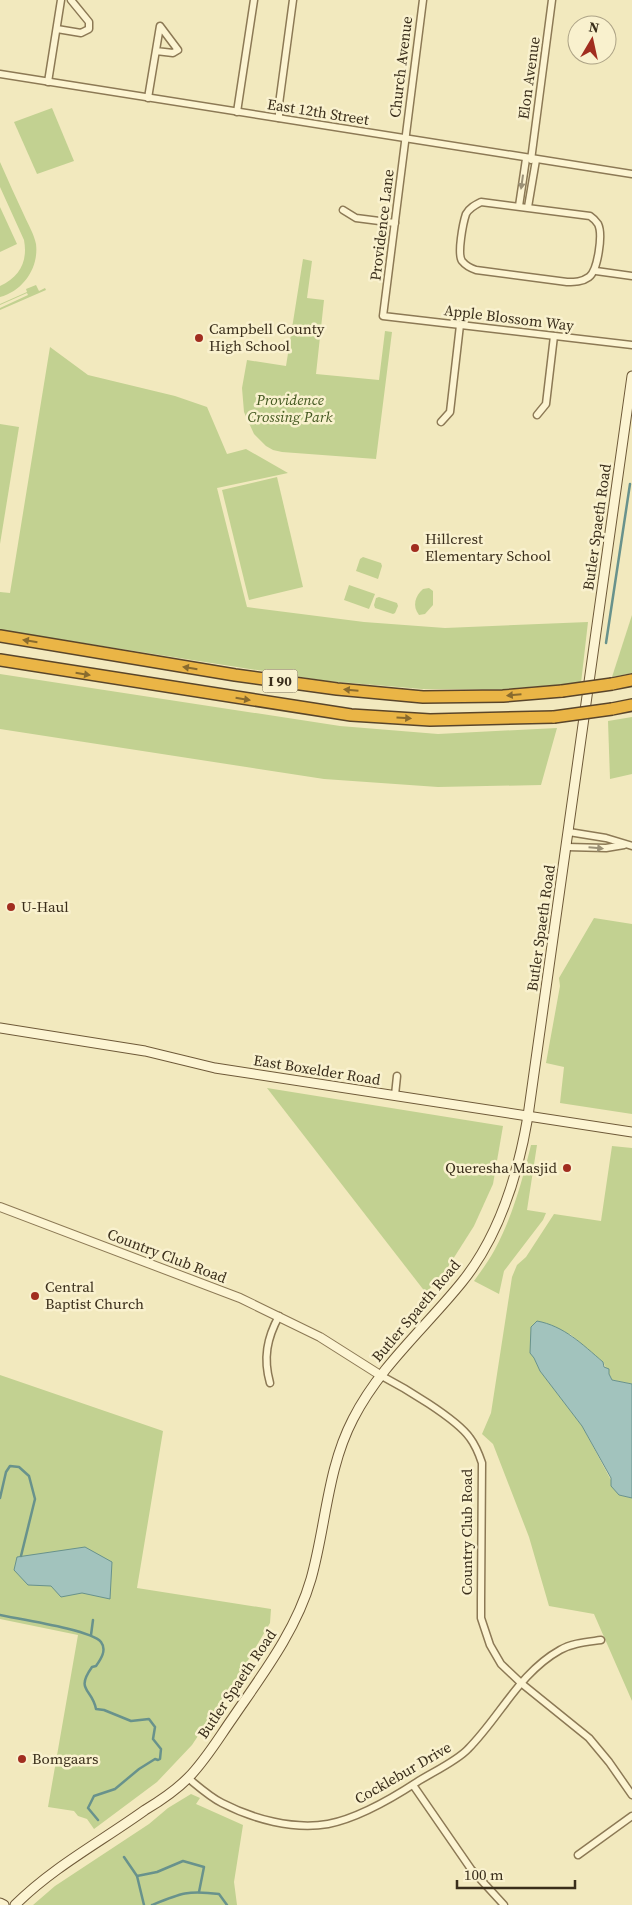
<svg xmlns="http://www.w3.org/2000/svg" width="632" height="1905" viewBox="0 0 632 1905" font-family="'Source Serif 4',serif">
	<rect width="100%" height="100%" fill="#f2e9be"/>
	<!-- green -->
	<g fill="#c2d191">
		<polygon points="52,108 74,161 37,174 14,122"/>
		<path d="M0,162C8,180 16,198 24,215C28,224 34,234 36,244C39,268 23,291 0,297V286C20,277 28,261 24,240L0,187Z"/>
		<polygon points="0,207 17,244 0,252"/>
		<polygon points="303,259 312,261 307,298 324,300 316,374 379,380 385,331 392,332 376,459 282,452 273,450 266,446 254,434 244,412 242,388 247,360 286,366"/>
		<polygon points="36,285 39,291 45,288 46,290 0,310 0,308 28,295 27,293 0,305 0,304 27,292 26,289"/>
		<polygon points="50,347 88,375 175,396 207,407 227,454 246,449 288,473 217,488 247,607 364,622 445,628 588,622 581,683 503,689 422,689 327,681 0,630 0,592 10,593"/>
		<polygon points="0,424 19,427 0,544"/>
		<polygon points="277,477 303,587 249,600 222,490"/>
		<polygon points="363,557 381,563 382,566 378,579 356,571 360,559"/>
		<polygon points="349,585 375,594 369,609 344,600"/>
		<path d="M429,588L433,591V605L425,614L419,615C412,606 415,596 423,589Z"/>
		<polygon points="379,597 397,603 398,606 395,613 393,614 375,608 374,605 376,598"/>
		<polygon points="632,615 632,673 612,677"/>
		<polygon points="0,674 340,726 438,734 557,728 541,785 438,787 324,779 0,729"/>
		<polygon points="632,717 632,774 610,779 608,721"/>
		<polygon points="594,918 632,924 632,1114 560,1103 564,1067 546,1063 560,986 559,978"/>
		<polygon points="267,1088 503,1126 493,1184 474,1226 448,1267 426,1293"/>
		<path d="M531,1145H537L527,1210L546,1213L543,1220L504,1271L499,1294L474,1281C481,1271 488,1262 494,1251C512,1218 522,1182 531,1145Z"/>
		<polygon points="612,1146 632,1148 632,1384 612,1380 603,1362 570,1334 534,1358 540,1371 582,1426 619,1495 632,1498 632,1701 594,1614 549,1606 529,1537 493,1444 482,1434 491,1413 512,1277 517,1265 526,1257 554,1214 601,1221"/>
		<polygon points="0,1375 163,1431 137,1588 271,1609 270,1623 247,1662 192,1745 157,1782 94,1829 87,1819 78,1816 74,1811 48,1807 78,1635 0,1619"/>
		<polygon points="191,1794 200,1798 196,1804 243,1825 234,1882 237,1905 33,1905 55,1886 149,1824 168,1808"/>
	</g>
	<!-- water -->
	<g fill="#a2c3bd" stroke="#68928c">
		<path d="M537,1321C564,1326 582,1344 603,1362L604,1367L609,1369V1374L612,1380L632,1384V1498L619,1495L611,1486V1478L582,1426L540,1371L534,1358L530,1353L531,1327Z"/>
		<polygon points="85,1547 112,1562 110,1599 82,1593 61,1597 51,1586 28,1585 14,1570 17,1557"/>
	</g>
	<g fill="none" stroke-linecap="round" stroke-linejoin="round">
		<!-- stream -->
		<g stroke="#68928c" stroke-width="2.5">
			<polyline points="606,643 630,484"/>
			<polyline points="0,1498 6,1472 10,1466 19,1467 29,1476 35,1499 21,1556"/>
			<path d="M0,1615C18,1619 92,1630 101,1642C107,1650 101,1659 96,1666L92,1667C75,1691 92,1688 96,1709L104,1710L131,1721L149,1719L155,1727L153,1739L161,1749L160,1759L158,1760L155,1759L139,1769L115,1789L94,1796L88,1808L98,1820"/>
			<polyline points="91,1635 93,1620"/>
			<polyline points="124,1857 137,1876 144,1905"/>
			<polyline points="137,1876 157,1872 183,1861 204,1867 199,1892"/>
			<path d="M152,1905C181,1893 188,1890 219,1894L227,1905"/>
		</g>
		<defs>
			<g id="minor">
				<polyline points="423,0 383,316 632,345"/>
				<polyline points="57,29 81,33 89,29 89,22 71,0"/>
				<polyline points="0,74 632,174"/>
				<polyline points="48,82 61,0"/>
				<polyline points="148,98 160,26 178,50 173,53 156,51"/>
				<polyline points="237,112 254,0"/>
				<polyline points="279,118 279,104 293,0"/>
				<polyline points="531,160 552,0"/>
				<path d="M481,202L590,216C593,218 596,221 598,224C603,234 598,270 589,277C582,282 575,282 567,282L476,270C470,268 466,266 462,261C457,254 463,223 466,214C469,208 475,205 481,202Z"/>
				<polyline points="519,206 526,159"/>
				<polyline points="528,207 536,160"/>
				<polyline points="343,210 356,218 395,223"/>
				<polyline points="596,271 632,276"/>
				<polyline points="537,415 546,404 554,336"/>
				<polyline points="441,422 450,412 460,325"/>
				<polyline points="569,832 606,838 632,846"/>
				<polyline points="567,847 606,848 624,845"/>
				<polyline points="395,1095 397,1076"/>
				<path d="M380,1375C403,1387 456,1418 470,1438C476,1446 479,1454 482,1463L481,1601V1618L490,1645L501,1664L521,1683L589,1738L609,1762L632,1795"/>
				<path d="M270,1383C263,1358 267,1338 279,1316"/>
				<path d="M188,1778C199,1787 210,1797 222,1803C253,1819 293,1830 328,1824C359,1818 391,1799 417,1782C431,1773 457,1761 468,1749C500,1717 519,1673 560,1650C572,1643 587,1642 601,1640"/>
				<polyline points="413,1785 471,1869 504,1905"/>
				<polyline points="578,1855 632,1816"/>
			</g>
			<polyline id="tertiary" points="0,1207 240,1298 320,1337 380,1375"/>
			<g id="secondary">
				<polyline points="0,1028 145,1051 215,1068 632,1132"/>
				<polyline points="0,1903 4,1905"/>
				<path d="M15,1905C53,1867 102,1841 145,1810C160,1801 176,1790 188,1778C205,1761 218,1739 232,1719C262,1675 296,1631 311,1579C326,1526 327,1469 353,1419C380,1366 425,1328 462,1282C500,1235 518,1175 528,1116L632,376"/>
			</g>
			<g id="motorway">
				<polyline points="0,636 235,675 337,689 423,697 503,696 562,691"/>
				<polyline points="0,660 351,715 430,720 554,717"/>
				<polyline points="612,684 632,680"/>
				<polyline points="612,709 632,705"/>
			</g>
		</defs>
		<!-- minor casing -->
		<use href="#minor" stroke="#8c7955" stroke-width="9"/>
		<!-- tertiary casing -->
		<use href="#tertiary" stroke="#8c7955" stroke-width="10"/>
		<!-- secondary casing -->
		<use href="#secondary" stroke="#6e5938" stroke-width="11"/>
		<!-- motorway casing -->
		<use href="#motorway" stroke="#59452a" stroke-width="14"/>
		<!-- minor -->
		<use href="#minor" stroke="#fcf4d2" stroke-width="6"/>
		<!-- tertiary -->
		<use href="#tertiary" stroke="#fcf4d2" stroke-width="8"/>
		<!-- secondary -->
		<use href="#secondary" stroke="#fcf4d2" stroke-width="9"/>
		<!-- motorway -->
		<use href="#motorway" stroke="#eab546" stroke-width="11"/>
		<defs>
			<g id="motorway-bridge">
				<polyline points="562,691 612,684"/>
				<polyline points="554,717 612,709"/>
			</g>
		</defs>
		<!-- motorway-bridge casing -->
		<use href="#motorway-bridge" stroke="#59452a" stroke-width="14" stroke-linecap="butt"/>
		<!-- motorway-bridge -->
		<use href="#motorway-bridge" stroke="#eab546" stroke-width="11"/>
	</g>
	<!-- one-way arrows -->
	<defs><path id="oneway-solid" d="M-6-.8H1V-3.2L6.5 0L1 3.2V.8H-6Z" transform="scale(1.25)"/></defs>
	<g fill="#9b9176">
		<use href="#oneway-solid" transform="translate(522 182) rotate(98)"/>
		<use href="#oneway-solid" transform="translate(596 848) rotate(5)"/>
	</g>
	<g fill="#896b2e">
		<use href="#oneway-solid" transform="translate(30 641) rotate(-171)"/>
		<use href="#oneway-solid" transform="translate(190 668) rotate(-171)"/>
		<use href="#oneway-solid" transform="translate(83 674) rotate(9)"/>
		<use href="#oneway-solid" transform="translate(351 690) rotate(-175)"/>
		<use href="#oneway-solid" transform="translate(514 695) rotate(175)"/>
		<use href="#oneway-solid" transform="translate(243 699) rotate(9)"/>
		<use href="#oneway-solid" transform="translate(404 718) rotate(3)"/>
	</g>
	<!-- markers -->
	<g fill="#a12d1f" stroke="#f9f1ce" stroke-width="2">
		<circle cx="199" cy="338" r="5"/>
		<circle cx="415" cy="548" r="5"/>
		<circle cx="11" cy="907" r="5"/>
		<circle cx="567" cy="1168" r="5"/>
		<circle cx="35" cy="1296" r="5"/>
		<circle cx="22" cy="1759" r="5"/>
	</g>
	<g text-anchor="middle" stroke-width="5" stroke-linejoin="round" paint-order="stroke">
		<!-- shield labels -->
		<rect fill="#f9f1ce" stroke="#736851" stroke-width="1" x="262.5" y="669.5" width="35" height="23" rx="4"/>
		<g font-size="14" font-weight="bold" fill="#3a2e1b">
			<text x="280" y="686">I 90</text>
		</g>
		<!-- street labels -->
		<g font-size="15" fill="#3a2e1b" stroke="#f9f1ce">
			<text transform="translate(401 67) rotate(-83)" y="5">Church Avenue</text>
			<text transform="translate(529 78) rotate(-82)" y="5">Elon Avenue</text>
			<text transform="translate(318 112) rotate(9)" y="5">East 12th Street</text>
			<text transform="translate(382 225) rotate(-83)" y="5">Providence Lane</text>
			<text transform="translate(509 318) rotate(7)" y="5">Apple Blossom Way</text>
			<text transform="translate(597 527) rotate(-82)" y="5">Butler Spaeth Road</text>
			<text transform="translate(541 928) rotate(-82)" y="5">Butler Spaeth Road</text>
			<text transform="translate(317 1070) rotate(9)" y="5">East Boxelder Road</text>
			<text transform="translate(167 1256) rotate(21)" y="5">Country Club Road</text>
			<text transform="translate(416 1311) rotate(-50)" y="5">Butler Spaeth Road</text>
			<text transform="translate(467 1532) rotate(-90)" y="5">Country Club Road</text>
			<text transform="translate(237 1684) rotate(-56)" y="5">Butler Spaeth Road</text>
			<text transform="translate(403 1773) rotate(-30)" y="5">Cocklebur Drive</text>
		</g>
		<!-- poi labels -->
		<g font-size="15" fill="#3a2e1b" stroke="#f9f1ce" text-anchor="start">
			<text x="209" y="334">Campbell County<tspan x="209" dy="17">High School</tspan></text>
			<text x="425" y="544">Hillcrest<tspan x="425" dy="17">Elementary School</tspan></text>
			<text x="21" y="912">U-Haul</text>
			<text x="557" y="1173" text-anchor="end">Queresha Masjid</text>
			<text x="45" y="1292">Central<tspan x="45" dy="17">Baptist Church</tspan></text>
			<text x="32" y="1764">Bomgaars</text>
		</g>
		<!-- park labels -->
		<g font-size="15" font-style="italic" fill="#435820" stroke="#f9f1ce">
			<text x="290" y="405">Providence<tspan x="290" dy="17">Crossing Park</tspan></text>
		</g>
	</g>
	<!-- north arrow -->
	<g transform="translate(592 40) rotate(9)"><circle r="24" fill="#f9f1ce" stroke="#ada386"/>
	<path d="M0-4L9 19L0 12L-9 19Z" fill="#a12d1f"/>
	<text y="-8" font-size="14" font-weight="bold" text-anchor="middle" fill="#3a2e1b">N</text>
	</g>
	<!-- scale -->
	<path d="M457 1880v8h118v-8" fill="none" stroke="#3a2e1b" stroke-width="2.5"/>
	<text x="464" y="1880" font-size="15" fill="#3a2e1b" stroke="#f9f1ce" stroke-width="4" paint-order="stroke">100 m</text>
</svg>
